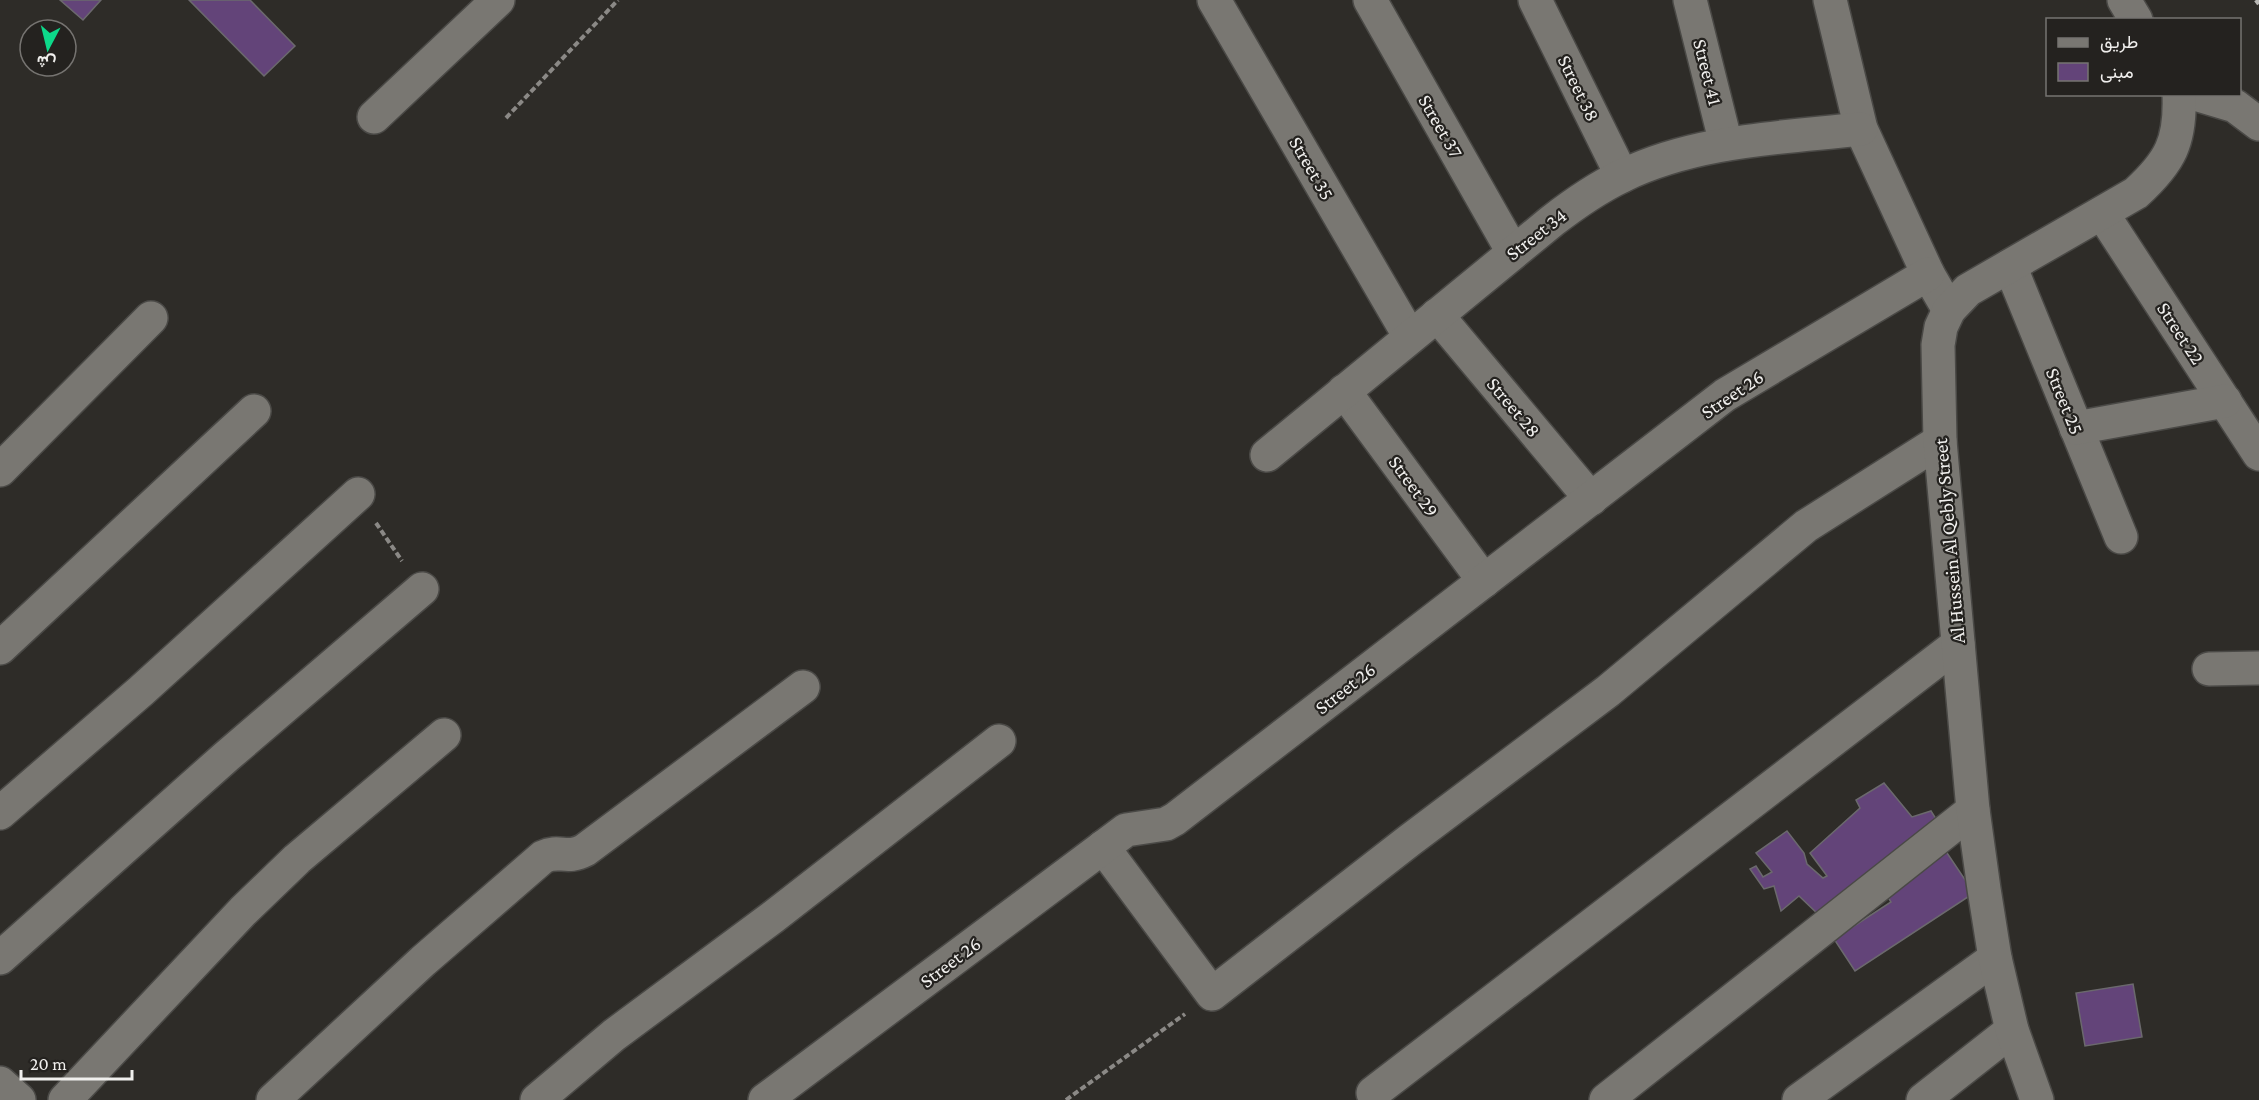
<svg xmlns="http://www.w3.org/2000/svg" width="2259" height="1100" viewBox="0 0 2259 1100" font-family="'Crimson Pro',Vazirmatn,serif">
	<rect width="100%" height="100%" fill="#2e2c28"/>
	<!-- building -->
	<g fill="#634479" stroke="#6b696d" stroke-width="1.5">
		<polygon points="60,0 101,0 83,20"/>
		<polygon points="189,0 250,0 295,46 264,76"/>
		<polygon points="1884,783 1912,817 1931,811 1938,822 1877,865 1877,874 1821,917 1799,896 1781,911 1774,886 1764,889 1750,869 1756,866 1763,877 1772,872 1756,853 1787,831 1804,853 1807,864 1823,878 1827,876 1810,853 1860,808 1856,800"/>
		<polygon points="1943,847 1974,893 1855,971 1834,939 1891,902 1882,887"/>
		<polygon points="2133,984 2142,1037 2085,1046 2076,993"/>
	</g>
	<g fill="none" stroke-linecap="round" stroke-linejoin="round">
		<defs>
			<g id="street">
				<polyline points="1214,0 1410,337"/>
				<polyline points="1370,0 1513,252"/>
				<polyline points="1535,0 1622,176"/>
				<polyline points="1690,0 1726,144"/>
				<polyline points="1830,0 1861,129 1928,274 1949,310"/>
				<polyline points="2195,94 2235,106 2259,124"/>
				<polyline points="374,117 498,0"/>
				<polyline points="2102,213 2259,454"/>
				<polyline points="2010,266 2121,537"/>
				<polyline points="1437,315 1591,499"/>
				<polyline points="1344,391 1484,581"/>
				<polyline points="2076,428 2225,401"/>
				<path d="M1267,455L1552,221C1574,204 1597,188 1622,176C1696,140 1780,138 1861,129"/>
				<polyline points="0,470 151,318"/>
				<polyline points="0,648 254,411"/>
				<polyline points="2209,669 2259,668"/>
				<polyline points="0,813 141,691 358,494"/>
				<polyline points="1103,847 1212,994 1410,840 1608,691 1806,526 1940,441"/>
				<polyline points="0,958 227,756 422,589"/>
				<polyline points="0,1083 19,1100"/>
				<polyline points="1373,1093 1958,644"/>
				<polyline points="65,1100 243,911 297,859 444,735"/>
				<path d="M273,1100L423,961L543,857C560,849 566,860 585,850L803,687"/>
				<polyline points="537,1100 614,1035 773,917 999,741"/>
				<polyline points="765,1100 1126,830 1166,824 1175,819 1725,395 1928,274"/>
				<polyline points="1606,1100 1973,810"/>
				<polyline points="1799,1100 1995,958"/>
				<polyline points="1923,1100 2012,1030"/>
			</g>
			<g id="secondary">
				<polyline points="2124,0 2136,20"/>
				<path d="M2037,1100L2012,1030L1995,958L1984,889L1973,810L1940,441L1938,345L1941,327L1949,310L1968,290L2136,193C2170,162 2181,142 2179,94"/>
			</g>
		</defs>
		<!-- street casing -->
		<use href="#street" stroke="#4a4946" stroke-width="36"/>
		<!-- secondary casing -->
		<use href="#secondary" stroke="#4a4946" stroke-width="36"/>
		<!-- path -->
		<g stroke="#8b8986" stroke-width="4" stroke-dasharray="6 3" stroke-linecap="butt">
			<polyline points="506,118 618,0"/>
			<polyline points="376,523 402,561"/>
			<polyline points="1066,1100 1185,1014"/>
		</g>
		<!-- street -->
		<use href="#street" stroke="#797772" stroke-width="33"/>
		<!-- secondary -->
		<use href="#secondary" stroke="#797772" stroke-width="33"/>
		<!-- rail -->
		<polyline stroke="#b9b8b5" stroke-width="4.5" stroke-dasharray="9 4.5" stroke-linecap="butt" points="2256,0 2259,4"/>
	</g>
	<g text-anchor="middle" stroke-width="4.5" stroke-linejoin="round" paint-order="stroke">
		<!-- street labels -->
		<g font-size="20" fill="#f0efed" stroke="#24221f">
			<text transform="translate(1708 72) rotate(76)" y="7">Street 41</text>
			<text transform="translate(1579 88) rotate(64)" y="7">Street 38</text>
			<text transform="translate(1441 126) rotate(60)" y="7">Street 37</text>
			<text transform="translate(1312 168) rotate(60)" y="7">Street 35</text>
			<text transform="translate(1536 234) rotate(-38)" y="7">Street 34</text>
			<text transform="translate(2181 333) rotate(57)" y="7">Street 22</text>
			<text transform="translate(1732 394) rotate(-34)" y="7">Street 26</text>
			<text transform="translate(2065 401) rotate(68)" y="7">Street 25</text>
			<text transform="translate(1514 407) rotate(50)" y="7">Street 28</text>
			<text transform="translate(1414 486) rotate(54)" y="7">Street 29</text>
			<text transform="translate(1949 541) rotate(-95)" y="7">Al Hussein Al Qebly Street</text>
			<text transform="translate(1345 688) rotate(-38)" y="7">Street 26</text>
			<text transform="translate(950 962) rotate(-37)" y="7">Street 26</text>
		</g>
	</g>
	<!-- legend -->
	<rect x="2046" y="18" width="195" height="78" fill="#24221f" stroke="#767471" stroke-width="1.5"/>
	<rect x="2058" y="38" width="30" height="9" fill="#797772" stroke="#767471" stroke-width="1.5"/>
	<text x="2100" y="48" font-size="18" fill="#f0efed">طريق</text>
	<rect x="2058" y="63" width="30" height="18" fill="#634479" stroke="#767471" stroke-width="1.5"/>
	<text x="2100" y="78" font-size="18" fill="#f0efed">مبنى</text>
	<!-- north arrow -->
	<g transform="translate(48 48) rotate(187)"><circle r="28" fill="#24221f" stroke="#767471" stroke-width="1.5"/>
	<path d="M0-4.5L10 22L0 15L-10 22Z" fill="#0dd98a"/>
	<text y="-9" font-size="16" font-weight="bold" text-anchor="middle" fill="#f0efed">ش</text>
	</g>
	<!-- scale -->
	<path d="M21 1070v9h111v-9" fill="none" stroke="#f0efed" stroke-width="3"/>
	<text x="30" y="1070" font-size="18" fill="#f0efed" stroke="#24221f" stroke-width="4.5" paint-order="stroke">20 m</text>
</svg>
